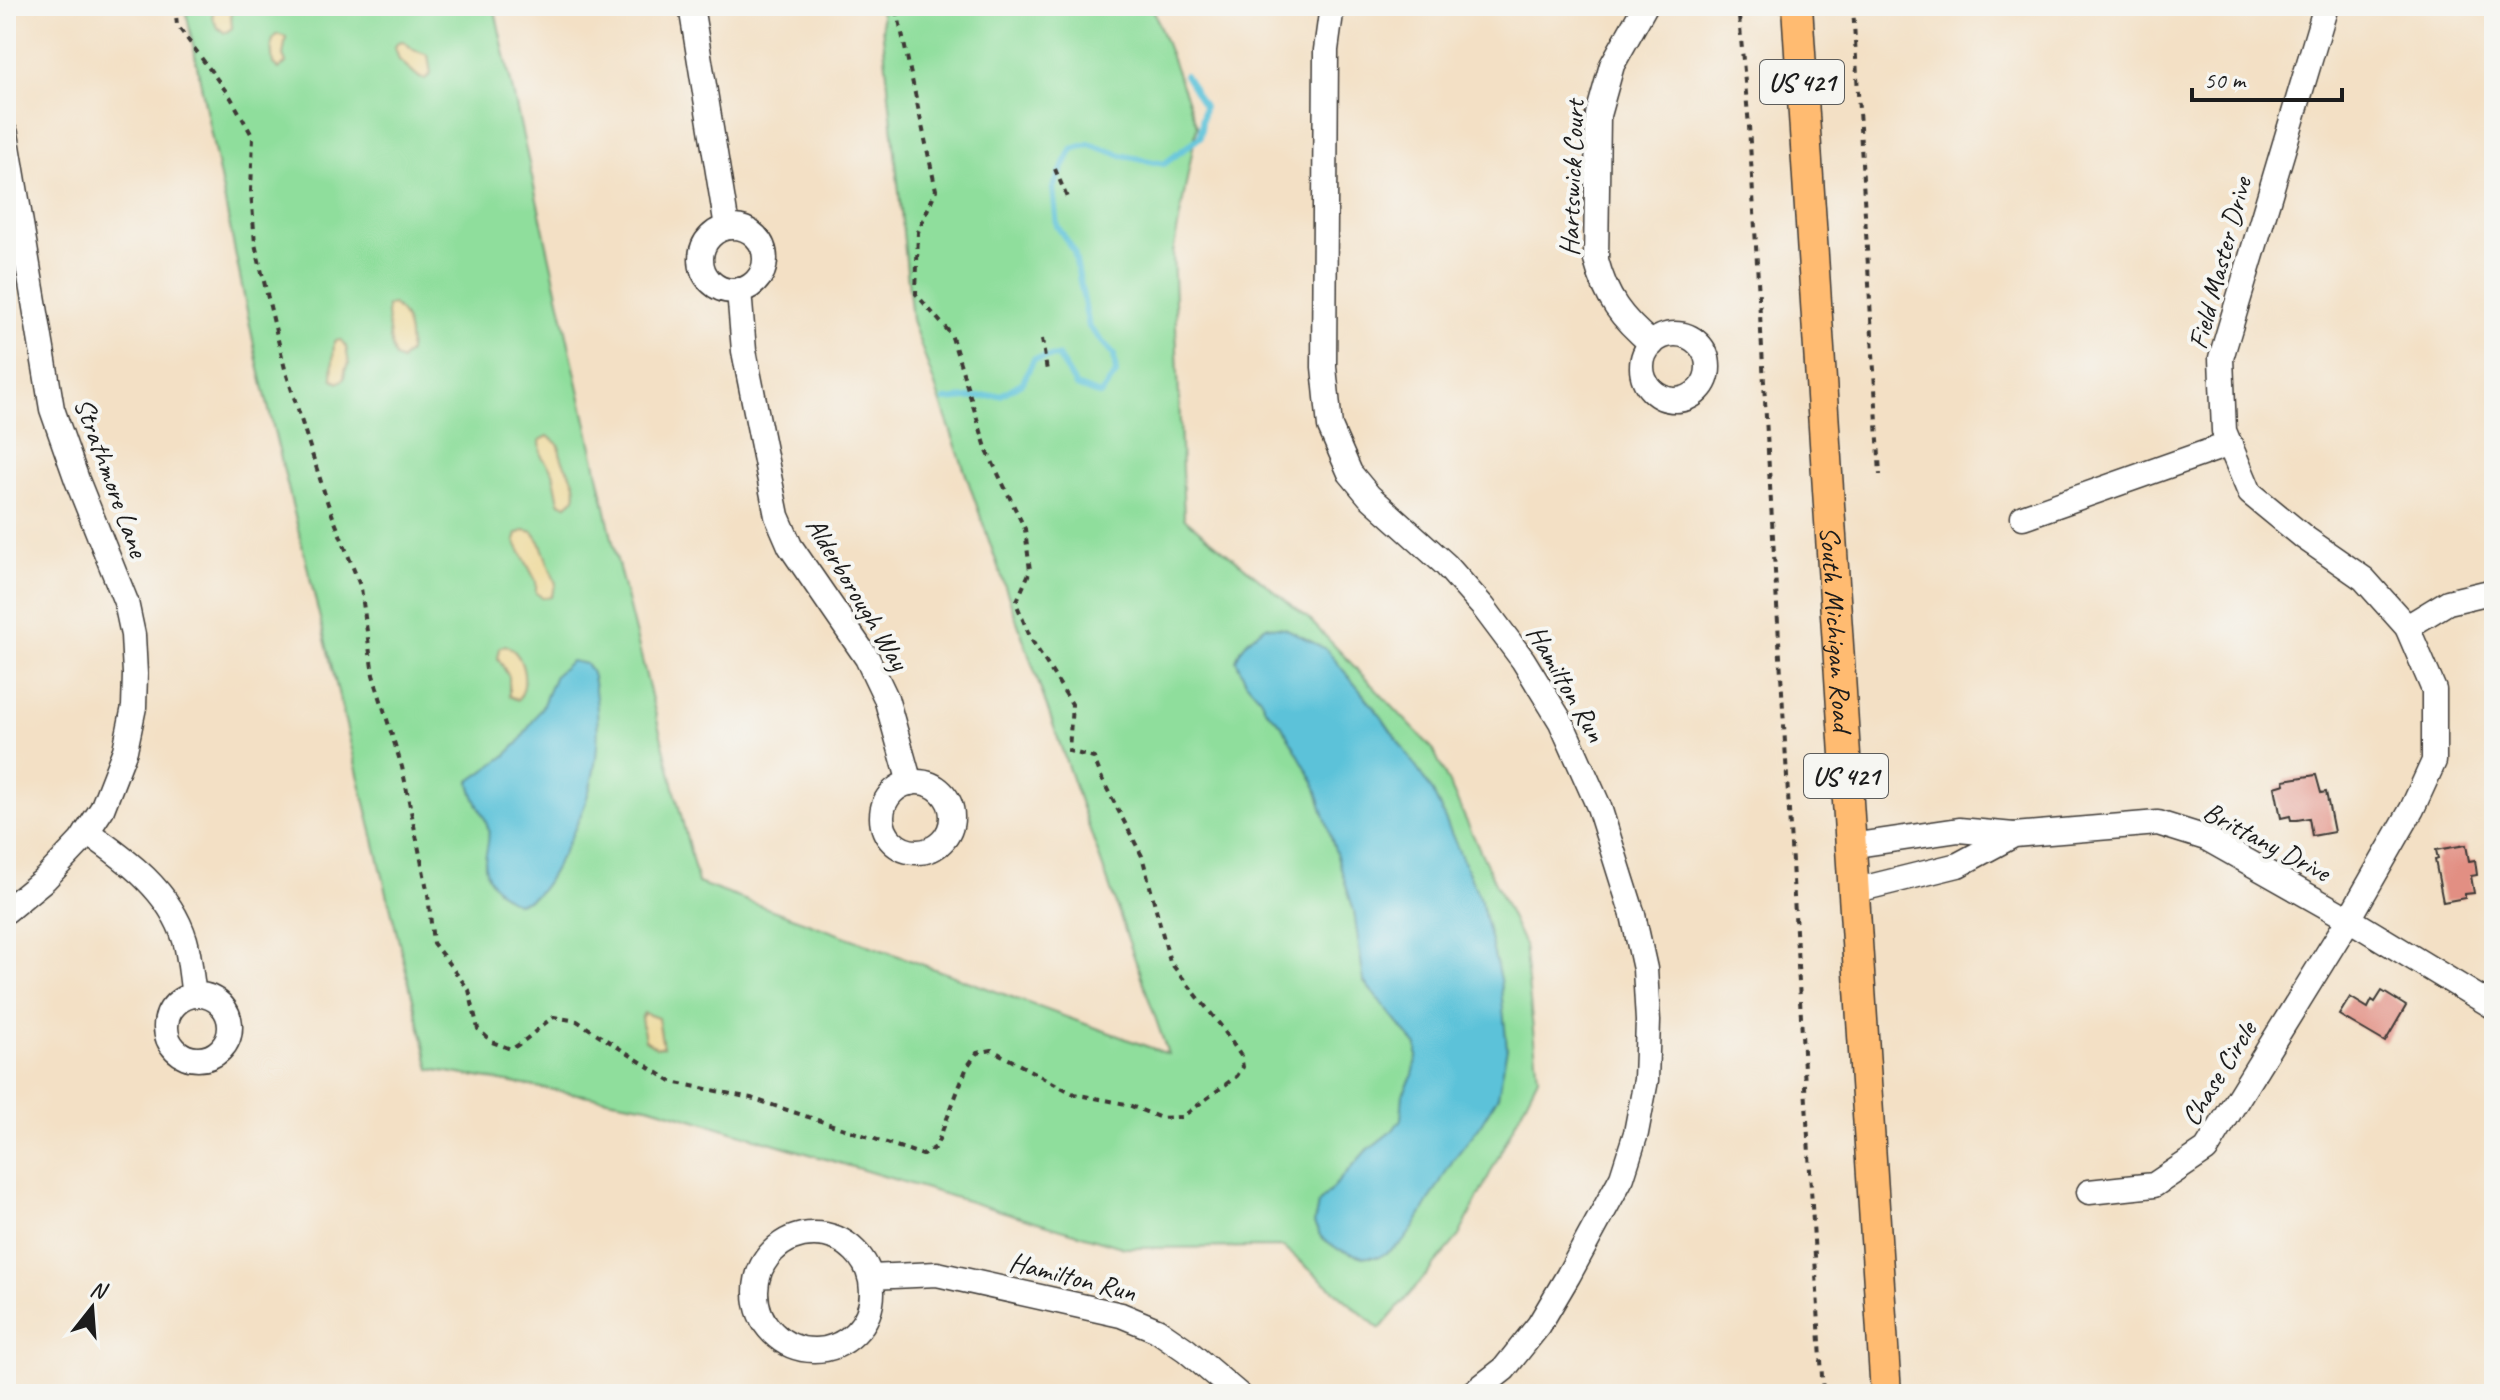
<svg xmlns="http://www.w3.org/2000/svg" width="2500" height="1400" viewBox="0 0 2500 1400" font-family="Caveat,sans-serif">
	<rect width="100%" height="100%" fill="#f6f6f2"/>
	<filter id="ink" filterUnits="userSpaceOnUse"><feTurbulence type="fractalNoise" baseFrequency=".0125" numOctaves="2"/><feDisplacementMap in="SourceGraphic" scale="16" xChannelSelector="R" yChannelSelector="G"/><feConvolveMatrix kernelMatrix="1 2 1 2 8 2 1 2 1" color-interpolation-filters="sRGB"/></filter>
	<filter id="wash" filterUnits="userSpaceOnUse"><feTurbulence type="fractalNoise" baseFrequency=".006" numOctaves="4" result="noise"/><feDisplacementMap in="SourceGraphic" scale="32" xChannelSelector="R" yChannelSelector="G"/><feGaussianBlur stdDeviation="1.8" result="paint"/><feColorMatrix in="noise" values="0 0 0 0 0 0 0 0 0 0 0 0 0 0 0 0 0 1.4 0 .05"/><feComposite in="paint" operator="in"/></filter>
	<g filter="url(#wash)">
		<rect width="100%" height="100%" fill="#f3e0c5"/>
		<!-- green -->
		<polygon fill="#8fde9c" stroke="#567d5c" stroke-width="2" points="185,6 494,6 616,556 698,883 1168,1054 912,320 880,6 1152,6 1197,126 1173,253 1184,518 1309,619 1433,749 1524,945 1538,1077 1459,1236 1380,1329 1283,1247 1125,1248 648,1106 430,1069 258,365"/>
		<!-- sand -->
		<g fill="#eeda9e" stroke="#857b5d" stroke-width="2">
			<polygon points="221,6 235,6 231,15 232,28 225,33 217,27 212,16 214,11"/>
			<path d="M277,34L286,37L283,56L286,63L279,69L273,64C272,53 269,41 277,34Z"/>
			<polygon points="403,41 414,50 428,55 431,74 425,79 420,78 399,60 395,47 398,42"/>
			<path d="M393,305C407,314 411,336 409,352L401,361C399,360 396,359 395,357C391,352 386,311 387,306Z"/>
			<polygon points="341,340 346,347 349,364 345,370 344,379 338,383 332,378 334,341"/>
			<path d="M548,436L559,445C560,470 580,475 575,498L567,505L559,502L553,472L541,455L540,440Z"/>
			<polygon points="525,530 533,532 540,542 556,584 551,597 543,598 536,593 536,581 515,541 517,534"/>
			<path d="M505,645C524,653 530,684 518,700L509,696V677L498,658L500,648Z"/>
			<polygon points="644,1013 658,1018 663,1047 656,1047 645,1040 641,1018"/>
		</g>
		<!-- water -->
		<g fill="#5cc2d9" stroke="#3c6f7a" stroke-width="2">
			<path d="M1266,626L1285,628L1326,649L1381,716L1433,792L1481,901L1500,979L1507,1048L1498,1096L1479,1127L1453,1160L1414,1227L1402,1243L1379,1257H1363L1338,1249L1321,1237L1314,1224L1318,1204L1365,1152L1393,1130L1401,1119L1403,1094L1413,1075L1417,1058V1046L1364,982L1354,911L1314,782L1281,724L1266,710L1260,698L1246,682L1236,660C1242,644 1252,636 1266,626Z"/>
			<path d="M571,661L586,664C595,673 594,686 596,698C603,762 589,806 558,862C548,880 541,899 517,903C503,898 487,882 485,866C484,853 491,842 488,828C484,811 473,803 470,781L505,756L519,742L542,707L555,675Z"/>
		</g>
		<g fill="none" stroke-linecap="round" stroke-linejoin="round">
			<!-- stream -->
			<polyline stroke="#5cc2d9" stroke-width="6" points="945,400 1001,395 1023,382 1034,359 1058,356 1076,386 1100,395 1116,374 1114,355 1089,327 1074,251 1057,226 1053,188 1072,149 1089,144 1124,156 1164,164 1200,137 1204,106 1185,75"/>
		</g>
		<g id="blocks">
			<!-- building -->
			<g fill="#e28f83">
				<polygon points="2316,775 2321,793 2326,792 2334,832 2312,836 2309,818 2297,820 2291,820 2290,816 2281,818 2275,787 2285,784 2284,780"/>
				<polygon points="2466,845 2469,861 2475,860 2477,875 2471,876 2474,893 2465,894 2465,898 2443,902 2435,860 2438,859 2436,850"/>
				<polygon points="2382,991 2406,1006 2385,1042 2339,1015 2350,997 2368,1008 2372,1000 2375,1002"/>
			</g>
		</g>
	</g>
	<g filter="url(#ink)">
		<use href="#blocks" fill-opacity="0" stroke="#3c3935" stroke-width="2"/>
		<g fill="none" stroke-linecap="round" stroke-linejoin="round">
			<defs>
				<g id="minor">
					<polyline points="691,6 727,227"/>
					<polyline points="1332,6 1326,50 1324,367 1330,427 1350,473 1369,496 1446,565 1484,608 1523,660 1561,722 1599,807 1633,915 1645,969 1648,1021 1646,1080 1636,1133 1622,1177 1568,1276 1539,1325 1504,1369 1472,1394"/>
					<path d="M1645,6L1612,65L1598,115L1596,260C1606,298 1621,318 1652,344"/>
					<polyline points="6,134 52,409 77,480 126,602 133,635 135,674 134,707 125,750 102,809 81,841 45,879 6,911"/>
					<circle cx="733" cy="259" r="32"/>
					<polyline points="739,290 744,351 777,516 790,546 867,658 886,698 910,783"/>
					<circle cx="1675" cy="367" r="33"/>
					<polyline points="2023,517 2230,444"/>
					<polyline points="2407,627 2448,602 2494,591"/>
					<circle cx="917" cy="817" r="35"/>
					<path d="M87,832C127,860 170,891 185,940C190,957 191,977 194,995"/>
					<polyline points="1850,846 1959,830 2014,835"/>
					<polyline points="1853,891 1958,865 2014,835 2158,823 2206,838 2349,919 2494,1007"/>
					<circle cx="198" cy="1027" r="32"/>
					<polyline points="2089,1192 2154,1185 2206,1150 2349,919 2412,809 2434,761 2434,690 2407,627 2364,579 2305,538 2250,493 2224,431 2221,358 2326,6"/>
					<circle cx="814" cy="1292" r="58"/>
					<polyline points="871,1277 937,1274 1121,1315 1157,1330 1186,1350 1238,1394"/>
				</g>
				<g id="major">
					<path id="s1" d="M1797,6L1886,1394"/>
				</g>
			</defs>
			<!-- minor casing -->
			<use href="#minor" stroke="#3c3935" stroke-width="27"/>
			<!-- major casing -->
			<use href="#major" stroke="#3c3935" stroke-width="33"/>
			<!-- path -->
			<g stroke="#3c3935" stroke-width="4" stroke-dasharray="6 6" stroke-linecap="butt">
				<path d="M175,6L177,25L231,98L253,137L251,191L255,244L285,369L328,504L361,588L373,675L402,767L428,894L433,943L469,990L478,1029L492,1042L511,1049C527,1041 538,1027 554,1017L577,1021L672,1082L751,1098L923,1155L936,1147L967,1067L977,1053L992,1050L1074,1094L1126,1104L1161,1118L1182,1117L1237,1076L1243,1067L1241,1056L1221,1026L1170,962L1142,856L1103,781L1094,758L1069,751L1072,704L1031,639L1016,603L1030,571L1025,529L987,451L951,334L916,294L918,232L936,190L896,6"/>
				<polyline points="1738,6 1749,126 1823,1394"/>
				<polyline points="1853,6 1880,475"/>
				<polyline points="1055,169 1068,200"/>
				<polyline points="1042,339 1047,371"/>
			</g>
			<!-- minor -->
			<use href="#minor" stroke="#fff" stroke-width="24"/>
			<!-- major -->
			<use href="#major" stroke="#ffbb71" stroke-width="30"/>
		</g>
	</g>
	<g text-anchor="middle" stroke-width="8" stroke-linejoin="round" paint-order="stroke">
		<!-- shield labels -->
		<g fill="#f6f6f2" stroke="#5d5d5c" stroke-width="2">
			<rect x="1760" y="60" width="84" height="44" rx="6"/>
			<rect x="1804" y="754" width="84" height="44" rx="6"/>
		</g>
		<g font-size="26" font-weight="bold" fill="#1c1c1c">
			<text x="1802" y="91">US 421</text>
			<text x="1846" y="785">US 421</text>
		</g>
		<!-- street labels -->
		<g font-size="28" fill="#1c1c1c" stroke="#f6f6f2">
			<text transform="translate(1571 178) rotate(-88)" y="10">Hartswick Court</text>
			<text transform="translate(2219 263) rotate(-75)" y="10">Field Master Drive</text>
			<text transform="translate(112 477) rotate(70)" y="10">Strathmore Lane</text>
			<text transform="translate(858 593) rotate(59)" y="10">Alderborough Way</text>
			<text dy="10" stroke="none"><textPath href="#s1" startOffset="624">South Michigan Road</textPath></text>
			<text transform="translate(1567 683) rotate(60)" y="10">Hamilton Run</text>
			<text transform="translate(2267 841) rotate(28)" y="10">Brittany Drive</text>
			<text transform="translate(2218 1073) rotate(-58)" y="10">Chase Circle</text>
			<text transform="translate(1073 1276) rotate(14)" y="10">Hamilton Run</text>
		</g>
	</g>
	<!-- margin -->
	<rect width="2500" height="1400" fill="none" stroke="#f6f6f2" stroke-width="32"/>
	<!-- north arrow -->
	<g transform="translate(92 1308) rotate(17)" stroke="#f6f6f2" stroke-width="6" paint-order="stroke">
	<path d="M0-6L14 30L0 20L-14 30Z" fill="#1c1c1c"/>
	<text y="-12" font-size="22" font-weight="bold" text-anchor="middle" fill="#1c1c1c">N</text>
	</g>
	<!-- scale -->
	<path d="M2192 88v12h150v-12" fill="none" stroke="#1c1c1c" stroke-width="4"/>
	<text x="2204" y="88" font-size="24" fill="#1c1c1c" stroke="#f6f6f2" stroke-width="6" paint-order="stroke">50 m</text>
</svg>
